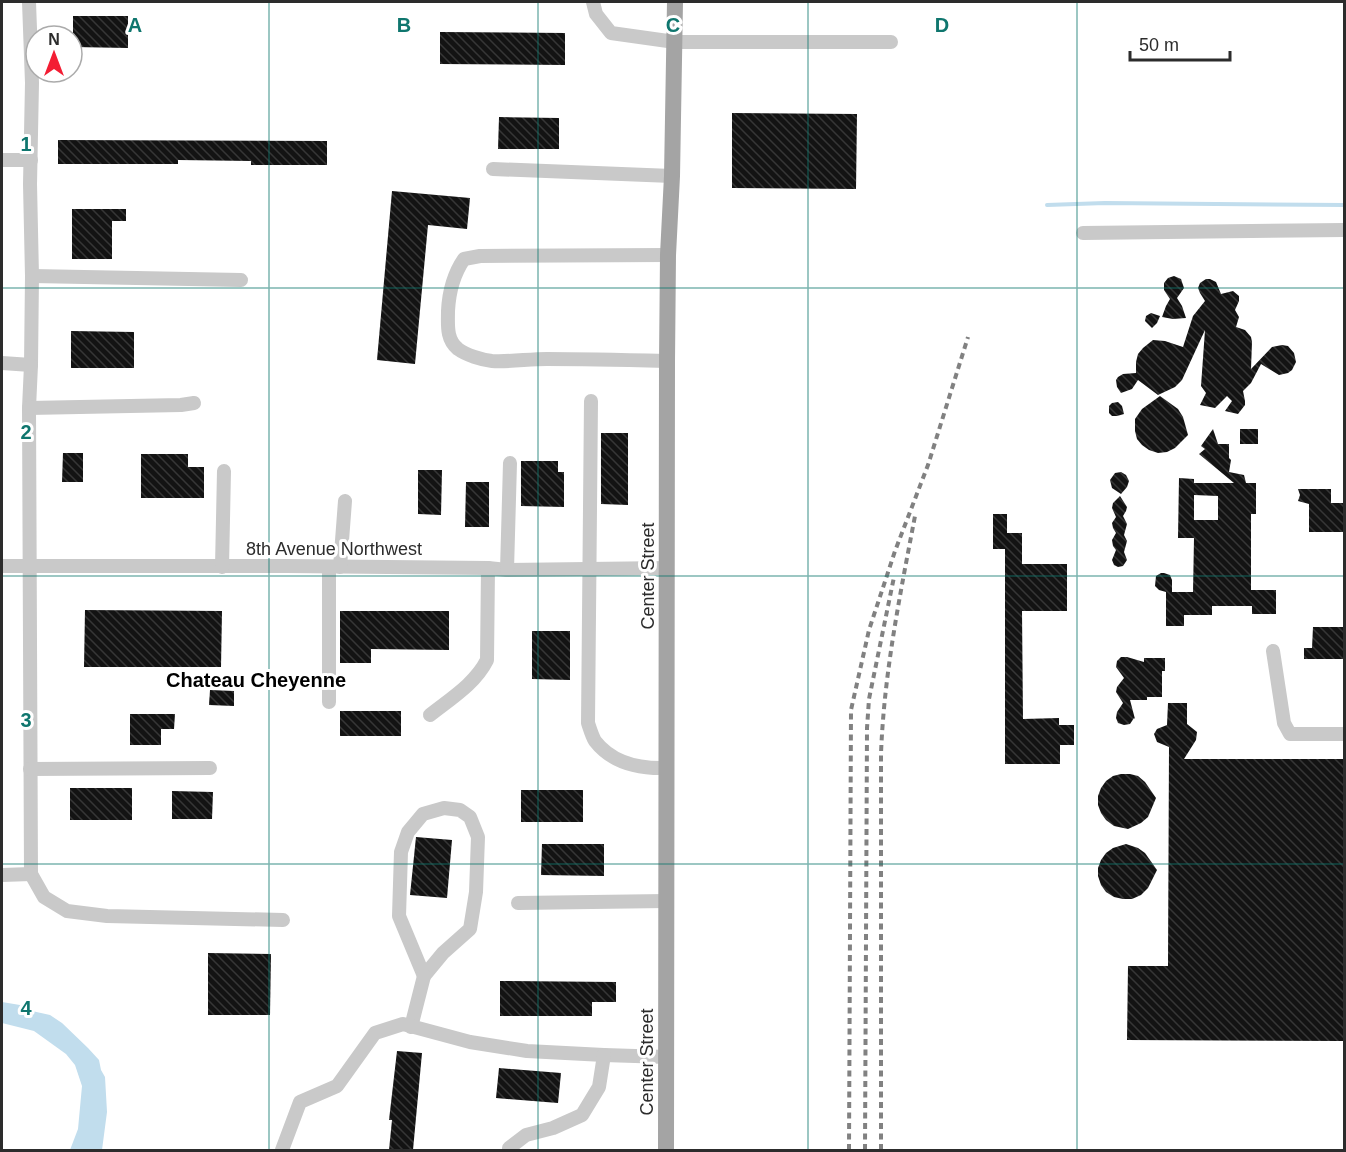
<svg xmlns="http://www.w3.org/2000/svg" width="1346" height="1152" viewBox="0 0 1346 1152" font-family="Arial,sans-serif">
	<defs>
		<pattern id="building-back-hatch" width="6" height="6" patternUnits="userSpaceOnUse" patternTransform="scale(1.5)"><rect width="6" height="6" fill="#131313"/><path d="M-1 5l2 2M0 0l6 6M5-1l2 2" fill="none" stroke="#363636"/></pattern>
	</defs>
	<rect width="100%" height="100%" fill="#fff"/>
	<!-- water -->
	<polygon fill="#c1dded" points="2,1002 26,1006 32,1011 50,1015 62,1023 88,1048 99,1060 101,1070 105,1077 107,1112 102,1150 70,1150 78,1129 82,1086 75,1065 66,1054 34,1031 2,1023"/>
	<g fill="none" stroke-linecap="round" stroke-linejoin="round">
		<!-- stream -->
		<polyline stroke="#c1dded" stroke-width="4" points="1047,205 1105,203 1344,205"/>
	</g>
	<!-- building -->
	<g fill="url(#building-back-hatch)" fill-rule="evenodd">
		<polygon points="73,16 128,16 128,48 73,47"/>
		<polygon points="440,32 565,33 565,65 440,64"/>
		<polygon points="732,113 857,114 856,189 732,188"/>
		<polygon points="499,117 559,118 559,149 498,149"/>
		<polygon points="58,140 327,141 327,165 251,165 251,161 178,160 178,164 58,164"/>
		<polygon points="392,191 470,198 467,229 428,225 415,364 377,360"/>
		<polygon points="72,209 126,209 126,221 112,221 112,259 72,259"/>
		<polygon points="1174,276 1181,279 1184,288 1177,298 1182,306 1186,318 1173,319 1162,317 1166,306 1170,299 1164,290 1164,283 1168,278"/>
		<polygon points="1206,279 1210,279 1216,282 1221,294 1233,291 1239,296 1239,301 1235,310 1239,317 1236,327 1245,330 1251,337 1252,342 1251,369 1272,347 1282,345 1288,346 1294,353 1296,362 1292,370 1288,373 1279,375 1261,364 1251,383 1243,391 1245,401 1245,405 1238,414 1225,411 1232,401 1227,396 1215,408 1200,405 1206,393 1201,386 1205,330 1182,380 1175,387 1158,395 1138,380 1132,389 1121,393 1117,387 1116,380 1118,377 1123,374 1136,373 1136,362 1138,354 1143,348 1153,340 1165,341 1183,347 1193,316 1205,301 1200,293 1198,288 1200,283"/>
		<polygon points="1151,313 1160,316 1157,323 1152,328 1145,321 1146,316"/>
		<polygon points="71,331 134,332 134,368 71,368"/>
		<polygon points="1160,396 1178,409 1183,417 1188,435 1175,448 1167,452 1158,453 1149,450 1142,445 1137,439 1135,431 1135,419 1142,409"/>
		<polygon points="1118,402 1122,406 1124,414 1117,416 1112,416 1109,413 1109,406 1112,403"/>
		<path d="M1213,429L1218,444H1229V458L1231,460L1229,472L1244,475L1246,483H1256V514H1251V590H1276V614H1252V606H1212V615H1184V626H1166V592L1159,590L1155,586L1156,576L1161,573H1164L1170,575L1172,580V592H1193L1194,538H1178L1179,478L1194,479V483H1234L1199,454L1205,449L1201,446ZM1194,495L1218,496V520H1194Z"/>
		<rect x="1240" y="429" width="18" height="15"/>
		<polygon points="601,433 628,433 628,505 601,504"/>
		<polygon points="63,453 83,453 83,482 62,482"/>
		<polygon points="141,454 188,454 188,467 204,467 204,498 141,498"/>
		<polygon points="521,461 558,461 558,472 564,472 564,507 521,506"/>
		<polygon points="418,470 442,470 441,515 418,514"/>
		<polygon points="1121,472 1126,475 1129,481 1127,487 1121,494 1112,488 1110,480 1115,473"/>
		<polygon points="466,482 489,482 489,527 465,527"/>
		<polygon points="1298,489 1331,489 1331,503 1344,503 1344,532 1309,532 1309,504 1298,501 1300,495"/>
		<polygon points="1120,496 1127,507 1126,511 1123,516 1127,524 1124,535 1127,541 1124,552 1127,560 1123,566 1118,567 1114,565 1112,560 1116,550 1113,546 1112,540 1116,533 1113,528 1112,523 1116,517 1112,508 1113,503"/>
		<polygon points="993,514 1007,514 1007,533 1022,533 1022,564 1067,564 1067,611 1022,611 1023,719 1059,718 1059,725 1074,725 1074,745 1060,745 1060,764 1005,764 1005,549 993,549"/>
		<polygon points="85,610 222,611 221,667 84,667"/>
		<polygon points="340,611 449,611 449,650 371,649 371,663 340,663"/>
		<polygon points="1313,627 1344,627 1344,659 1304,659 1304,648 1312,648"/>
		<polygon points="532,631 570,631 570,680 532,679"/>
		<polygon points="1121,657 1127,657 1144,662 1144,658 1165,658 1165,671 1162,671 1162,697 1147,697 1147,700 1130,700 1135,719 1134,718 1130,724 1124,725 1118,723 1116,718 1117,712 1123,703 1116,692 1117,687 1124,678 1116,667 1117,661"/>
		<polygon points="210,690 234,691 234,706 209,705"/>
		<polygon points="1168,703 1187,703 1187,724 1197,732 1196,740 1184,759 1344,759 1344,1041 1127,1040 1128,966 1168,966 1169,747 1157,742 1154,734 1157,729 1167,725"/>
		<rect x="340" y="711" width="61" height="25"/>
		<polygon points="130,714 175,714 174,729 161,729 161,745 130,745"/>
		<polygon points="1121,774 1130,774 1138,776 1145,782 1156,798 1148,817 1141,823 1128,829 1114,826 1106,820 1101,813 1098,805 1098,796 1101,788 1106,781 1113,776"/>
		<rect x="70" y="788" width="62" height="32"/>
		<rect x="521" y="790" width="62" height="32"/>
		<polygon points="172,791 213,792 212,819 172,819"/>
		<polygon points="416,837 452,840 447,898 410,895"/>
		<polygon points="542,844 604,844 604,876 541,875"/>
		<polygon points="1126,844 1138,848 1145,853 1157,870 1148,888 1141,895 1132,899 1123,899 1114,897 1106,892 1101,885 1098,876 1098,868 1101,860 1106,853 1113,848"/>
		<polygon points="208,953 271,954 270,1015 208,1015"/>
		<polygon points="500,981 616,982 616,1002 592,1002 592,1016 500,1016"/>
		<polygon points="397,1051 422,1053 413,1150 389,1150 392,1120 389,1120"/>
		<polygon points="499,1068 561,1073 558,1103 496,1098"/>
	</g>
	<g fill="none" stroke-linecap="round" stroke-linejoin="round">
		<!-- minor -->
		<g stroke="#c9c9c9" stroke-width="14">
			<polyline points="29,2 32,83 30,184 32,276 31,365 29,408 31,874 44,897 67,911 107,916 283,920"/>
			<polyline points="593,2 596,14 611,33 675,42 891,42"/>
			<polyline points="2,160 31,160"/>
			<polyline points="493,169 672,176"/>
			<polyline points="1083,233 1344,230"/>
			<polyline points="32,276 241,280"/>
			<path d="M667,361C627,360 587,359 547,359C529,359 510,362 492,361C482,360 466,355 458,349C446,339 448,325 448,311C449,291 453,275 464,259L480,256L668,255"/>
			<polyline points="2,363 31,365"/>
			<path d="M591,401L588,723C590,729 592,736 595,741C612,763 640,769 667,768"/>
			<polyline points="29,408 181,405 194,403"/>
			<polyline points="2,566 287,566 488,568 507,570 667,568"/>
			<polyline points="222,567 224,471"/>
			<polyline points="340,567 345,501"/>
			<polyline points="507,570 510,463"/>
			<polyline points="1273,651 1284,723 1290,734 1344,734"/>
			<polyline points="329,702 329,567"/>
			<path d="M430,715C450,699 475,684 487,660L488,568"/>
			<polyline points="30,769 210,768"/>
			<polygon points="444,808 460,810 470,817 478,837 476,892 470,929 443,953 424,976 399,916 401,852 408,832 423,814"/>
			<polyline points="2,875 31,874"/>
			<polyline points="518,903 666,901"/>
			<polyline points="411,1027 424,976"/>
			<polyline points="282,1150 300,1102 337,1086 375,1033 403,1024 470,1042 527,1051 604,1055 666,1057"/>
			<polyline points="509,1150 509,1148 526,1135 553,1128 582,1115 599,1087 604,1055"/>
		</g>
		<!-- major -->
		<polyline stroke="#a4a4a4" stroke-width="16" points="666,1150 667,361 668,255 672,176 675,2"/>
		<!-- rail -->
		<g stroke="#818181" stroke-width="4" stroke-dasharray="6 4.5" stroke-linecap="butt">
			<polyline points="849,1150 851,710 869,630 895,551 928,465 968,337"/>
			<polyline points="865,1150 867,728 869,699 894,577"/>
			<path d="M881,1150V754C884,673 900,595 915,516"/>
		</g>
	</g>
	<!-- grid -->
	<path fill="none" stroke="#0f766e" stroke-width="1.5" stroke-opacity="0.55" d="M269,2V1150M538,2V1150M808,2V1150M1077,2V1150M2,288H1344M2,576H1344M2,864H1344"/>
	<g text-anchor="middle" stroke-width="6" stroke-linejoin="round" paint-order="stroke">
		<!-- street labels -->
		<g font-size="18" fill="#2c2c2c" stroke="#fff">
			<text x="334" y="555">8th Avenue Northwest</text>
			<text transform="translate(648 576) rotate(-90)" y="6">Center Street</text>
			<text transform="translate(647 1062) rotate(-90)" y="6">Center Street</text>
		</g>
		<!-- neighbourhood labels -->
		<g font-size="20" font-weight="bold" fill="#000" stroke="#fff">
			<text x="256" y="687">Chateau Cheyenne</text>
		</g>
	</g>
	<g font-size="20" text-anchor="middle" font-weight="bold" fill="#0f766e" stroke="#fff" stroke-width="6" stroke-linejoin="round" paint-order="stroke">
		<text x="135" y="32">A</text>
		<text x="404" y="32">B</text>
		<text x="673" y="32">C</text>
		<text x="942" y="32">D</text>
		<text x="26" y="151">1</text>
		<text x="26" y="439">2</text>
		<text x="26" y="727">3</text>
		<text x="26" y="1015">4</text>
	</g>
	<!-- border -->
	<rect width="1346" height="1152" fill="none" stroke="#2c2c2c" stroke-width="6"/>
	<!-- north arrow -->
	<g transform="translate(54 54)"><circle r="28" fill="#ffffff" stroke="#ababab" stroke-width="1.5"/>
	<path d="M0-4.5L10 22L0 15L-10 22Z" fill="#f31d33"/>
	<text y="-9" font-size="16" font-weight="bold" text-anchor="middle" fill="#2c2c2c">N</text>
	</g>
	<!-- scale -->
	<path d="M1130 51v9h100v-9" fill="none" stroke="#2c2c2c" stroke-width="3"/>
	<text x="1139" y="51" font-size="18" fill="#2c2c2c" stroke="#ffffff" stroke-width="4.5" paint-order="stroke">50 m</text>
</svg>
